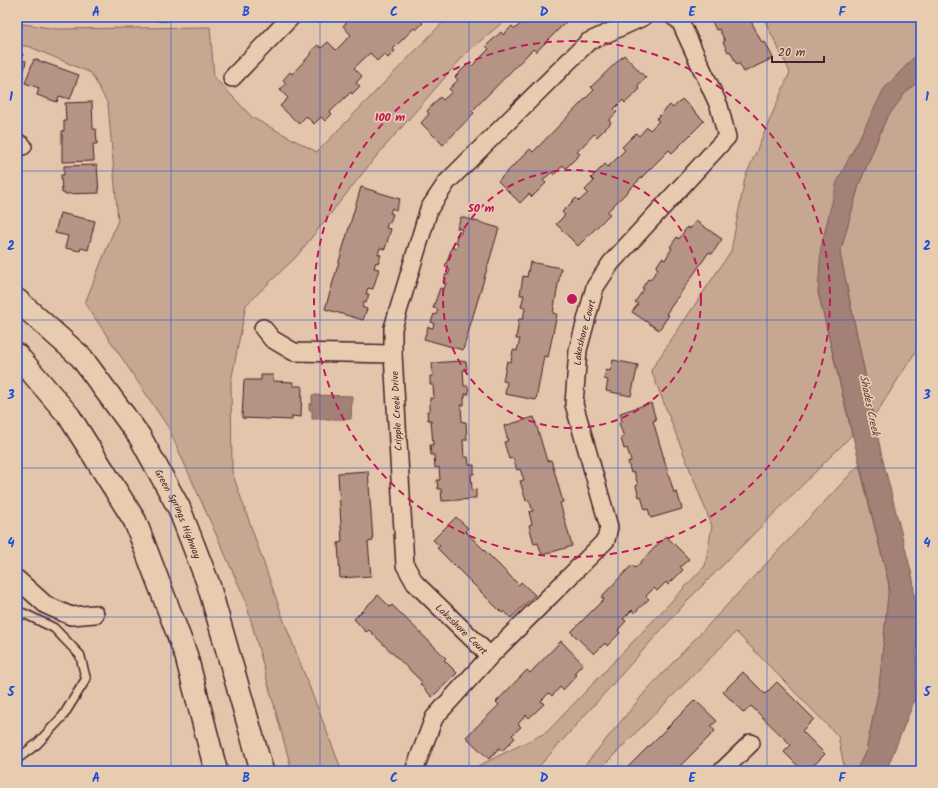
<svg xmlns="http://www.w3.org/2000/svg" width="938" height="788" viewBox="0 0 938 788" font-family="Kalam,sans-serif">
	<rect width="100%" height="100%" fill="#e2c5aa"/>
	<filter id="ink" filterUnits="userSpaceOnUse"><feTurbulence type="fractalNoise" baseFrequency=".025" numOctaves="2"/><feDisplacementMap in="SourceGraphic" scale="8" xChannelSelector="R" yChannelSelector="G"/><feConvolveMatrix kernelMatrix="1 2 1 2 8 2 1 2 1" color-interpolation-filters="sRGB"/></filter>
	<g filter="url(#ink)">
		<!-- green -->
		<g fill="#c6a792" stroke="#88635e">
			<polygon points="448,17 509,17 467,52 374,159 296,257 246,305 231,382 232,472 284,621 342,771 292,771 245,599 168,427 85,303 118,220 108,104 91,73 28,46 17,46 17,23 57,29 210,27 214,77 253,118 317,152"/>
			<polygon points="763,17 921,17 921,50 884,89 818,292 852,435 688,600 535,771 468,771 547,732 705,566 712,526 651,370 731,251 745,178 790,72"/>
			<polygon points="921,79 921,343 874,417 840,253 859,185 886,119 906,92"/>
			<polygon points="859,465 889,585 879,688 866,751 856,771 845,771 838,736 736,632 598,771 580,771 646,691"/>
		</g>
		<!-- water -->
		<g fill="#a48176" stroke="#805a58">
			<polygon points="921,50 921,79 906,92 886,119 859,185 840,253 882,457 913,579 917,629 915,699 886,771 856,771 866,751 879,688 889,585 818,292 821,247 837,182 884,89"/>
			<polygon points="312,395 352,396 351,419 312,419 312,410 309,410 309,404 312,404"/>
		</g>
		<!-- building -->
		<g fill="#b59485" stroke="#4a1f2b">
			<rect x="90" y="17" width="11" height="2"/>
			<polygon points="118,17 168,17 168,21 158,21 158,19 129,18 129,20 118,20"/>
			<polygon points="346,17 421,17 419,19 423,23 416,30 414,28 393,49 395,51 388,58 384,54 377,61 370,53 354,68 362,76 356,83 360,86 352,94 351,92 330,112 332,114 325,121 321,117 314,124 306,116 299,124 280,106 288,98 280,90 286,83 283,80 290,72 292,74 312,53 310,52 318,45 321,48 328,42 336,50 351,35 343,26 349,20"/>
			<polygon points="521,17 565,17 568,20 536,52 533,49 472,111 474,113 443,145 421,123 429,114 427,111 440,97 443,100 452,92 449,89 458,80 455,77 469,63 472,66 489,49 486,46 501,32 503,35 512,26 515,29 523,21 520,18"/>
			<polygon points="713,17 749,17 762,43 765,42 773,58 744,72 739,63 737,65 730,51 728,52 723,42 725,41 719,29 716,30 711,19 713,18"/>
			<polygon points="17,53 23,54 21,60 26,61 19,95 17,95"/>
			<polygon points="624,55 646,78 637,86 640,89 625,103 623,100 614,109 617,112 609,120 611,123 597,137 594,134 577,152 580,154 566,168 563,165 554,175 552,172 543,180 546,183 532,197 529,194 520,203 498,181 530,149 533,152 594,90 591,87"/>
			<polygon points="34,59 79,75 70,99 59,96 57,102 37,95 39,88 25,83"/>
			<polygon points="682,99 704,121 672,153 669,150 607,212 610,214 578,246 556,224 565,215 562,212 576,198 579,201 588,193 585,190 594,181 591,178 605,164 608,167 625,150 622,147 636,133 639,136 647,127 650,130 659,121 656,119 670,105 673,108"/>
			<polygon points="92,102 93,129 96,129 97,144 93,144 94,161 62,162 62,131 64,131 64,121 66,121 65,103"/>
			<polygon points="97,165 99,193 65,194 65,193 62,193 61,175 64,175 64,166"/>
			<polygon points="361,187 400,199 396,210 392,208 390,213 393,214 390,223 388,222 386,228 391,229 385,249 380,248 378,254 381,255 378,263 376,262 374,268 379,269 373,289 368,288 366,294 369,294 366,303 364,302 362,307 367,309 363,320 325,309"/>
			<polygon points="60,213 95,221 88,250 81,248 80,251 65,248 68,236 55,233"/>
			<polygon points="461,217 499,228 463,350 424,339 428,327 433,328 434,323 431,322 434,314 436,315 438,309 433,308 440,288 444,289 446,283 443,282 446,274 448,275 450,269 445,267 452,247 456,249 458,243 455,242 458,234 460,235 462,229 457,228"/>
			<polygon points="696,221 722,239 712,254 709,252 666,314 669,315 659,330 632,312 638,304 635,302 644,289 642,288 648,279 650,280 658,269 656,267 662,258 665,260 672,248 670,247 677,237 679,239 687,227 690,229"/>
			<polygon points="530,262 561,268 553,313 557,314 548,357 544,356 536,400 505,394 507,382 503,381 507,361 511,362 513,350 517,351 520,339 516,339 519,319 523,319 525,308 521,307 524,295 520,295 523,276 527,277"/>
			<polygon points="613,360 638,365 631,396 606,391 608,380 604,379 606,370 610,371"/>
			<polygon points="461,361 466,362 467,370 463,370 464,386 468,386 469,394 465,394 465,397 464,397 464,405 461,405 462,422 466,422 467,440 463,440 464,457 468,457 469,465 474,465 474,474 471,474 472,490 476,489 476,498 472,498 473,499 442,501 441,489 438,489 437,480 440,480 439,467 435,468 434,455 431,455 430,445 433,445 431,420 428,420 427,411 430,411 430,398 434,398 433,385 430,385 430,376 433,376 432,363"/>
			<polygon points="261,375 273,375 273,381 293,382 293,386 302,386 301,417 292,416 292,420 242,418 244,380 261,380"/>
			<polygon points="651,403 656,420 653,421 674,493 677,492 682,509 651,518 648,509 645,510 641,496 639,497 636,486 638,485 634,472 631,473 628,462 631,461 627,448 624,449 621,438 624,437 619,423 622,422 620,413"/>
			<polygon points="534,417 547,461 551,460 563,502 560,503 572,546 542,555 538,543 534,544 529,525 532,524 529,512 533,511 529,500 526,501 520,481 524,480 520,469 517,470 513,458 509,459 504,442 508,441 504,426"/>
			<polygon points="368,471 373,541 368,542 371,576 340,578 338,543 342,542 338,473"/>
			<polygon points="456,517 468,528 465,531 519,585 521,582 535,595 511,618 504,611 502,613 437,548 440,546 433,540"/>
			<polygon points="666,536 689,559 680,567 683,570 668,585 666,582 657,591 654,588 646,596 649,599 634,613 632,610 623,619 626,621 618,630 620,633 607,646 605,643 594,654 571,632 604,599 601,597 632,565 635,568"/>
			<polygon points="378,595 390,607 392,605 446,658 444,660 457,673 432,697 420,684 422,682 369,630 366,632 354,619"/>
			<polygon points="561,641 583,664 574,673 577,675 563,690 560,687 552,696 549,693 541,701 544,704 529,718 526,715 518,724 521,727 512,735 515,738 502,751 499,748 489,759 466,737 499,705 496,702 527,670 530,673"/>
			<polygon points="743,672 765,694 777,682 814,719 802,731 825,754 808,771 803,771 784,752 791,745 751,706 744,713 723,692"/>
			<polygon points="695,700 717,721 711,726 715,731 675,771 624,771"/>
		</g>
		<g fill="none" stroke-linecap="round" stroke-linejoin="round">
			<defs>
				<polyline id="service" points="17,613 23,613 54,628 80,655 86,679 63,716 37,744 17,759"/>
				<g id="minor">
					<polyline points="232,78 291,17"/>
					<polyline points="17,142 23,146"/>
					<polyline points="263,328 272,339 294,352 393,354"/>
					<polyline points="17,579 46,605 71,616 95,614"/>
					<polyline points="490,656 415,583 405,565 393,354 393,328 429,209 447,182 588,42 643,17"/>
					<path id="s1" d="M414,771L434,718L490,656L606,540L609,527L574,404L578,350L595,287L611,263L727,137L719,106L680,21L674,17"/>
					<polyline points="722,771 751,743"/>
				</g>
				<g id="secondary">
					<path id="s2" d="M17,300L81,357L140,437L179,508L208,583L262,771"/>
					<polyline points="17,355 69,416 135,521 186,655 216,771"/>
				</g>
			</defs>
			<!-- service casing -->
			<use href="#service" stroke="#4a1f2b" stroke-width="11"/>
			<!-- minor casing -->
			<use href="#minor" stroke="#4a1f2b" stroke-width="20"/>
			<!-- secondary casing -->
			<use href="#secondary" stroke="#4a1f2b" stroke-width="25"/>
			<!-- service -->
			<use href="#service" stroke="#e8ccaf" stroke-width="8"/>
			<!-- minor -->
			<use href="#minor" stroke="#e8ccaf" stroke-width="17"/>
			<!-- secondary -->
			<use href="#secondary" stroke="#e8ccaf" stroke-width="22"/>
		</g>
	</g>
	<!-- grid -->
	<path fill="none" stroke="#1d4ed8" stroke-width="1" stroke-opacity="0.55" d="M171,17V771M320,17V771M469,17V771M618,17V771M767,17V771M17,171H921M17,320H921M17,468H921M17,617H921"/>
	<!-- distance rings -->
	<g fill="none" stroke="#c2185b" stroke-width="2" stroke-dasharray="7 5">
		<circle cx="572" cy="299" r="129"/>
		<circle cx="572" cy="299" r="258"/>
	</g>
	<g text-anchor="middle" stroke-width="3.5" stroke-linejoin="round" paint-order="stroke">
		<!-- street labels -->
		<g font-size="10" fill="#4a1f2b" stroke="#e8ccaf">
			<text dy="4" stroke="none"><textPath href="#s1" startOffset="518">Lakeshore Court</textPath></text>
			<text transform="translate(396 411) rotate(-93)" y="4">Cripple Creek Drive</text>
			<text dy="4" stroke="none"><textPath href="#s2" startOffset="271">Green Springs Highway</textPath></text>
			<text transform="translate(462 629) rotate(44)" y="4">Lakeshore Court</text>
		</g>
		<!-- water labels -->
		<g font-size="11" font-style="italic" fill="#5c333a" stroke="#e8ccaf">
			<text transform="translate(870 405) rotate(78)" y="4">Shades Creek</text>
		</g>
	</g>
	<circle cx="572" cy="299" r="6" fill="#c2185b" stroke="#e8ccaf" stroke-width="2"/>
	<g font-size="12" text-anchor="middle" font-weight="bold" fill="#c2185b" stroke="#e8ccaf" stroke-width="3.5" stroke-linejoin="round" paint-order="stroke">
		<text x="390" y="121">100 m</text>
		<text x="481" y="212">50 m</text>
	</g>
	<!-- margin -->
	<rect width="938" height="788" fill="none" stroke="#e8ccaf" stroke-width="44"/>
	<!-- scale -->
	<path d="M772 56v6h52v-6" fill="none" stroke="#4a1f2b" stroke-width="2"/>
	<text x="778" y="56" font-size="12" fill="#4a1f2b" stroke="#e8ccaf" stroke-width="3" paint-order="stroke">20 m</text>
	<rect x="22" y="22" width="894" height="744" fill="none" stroke="#1d4ed8" stroke-width="1.5"/>
	<g font-size="13" text-anchor="middle" font-weight="bold" fill="#1d4ed8">
		<text x="96" y="16">A</text>
		<text x="246" y="16">B</text>
		<text x="394" y="16">C</text>
		<text x="544" y="16">D</text>
		<text x="692" y="16">E</text>
		<text x="842" y="16">F</text>
		<text x="11" y="101">1</text>
		<text x="927" y="101">1</text>
		<text x="11" y="250">2</text>
		<text x="927" y="250">2</text>
		<text x="11" y="399">3</text>
		<text x="927" y="399">3</text>
		<text x="11" y="547">4</text>
		<text x="927" y="547">4</text>
		<text x="11" y="696">5</text>
		<text x="927" y="696">5</text>
		<text x="96" y="782">A</text>
		<text x="246" y="782">B</text>
		<text x="394" y="782">C</text>
		<text x="544" y="782">D</text>
		<text x="692" y="782">E</text>
		<text x="842" y="782">F</text>
	</g>
</svg>
